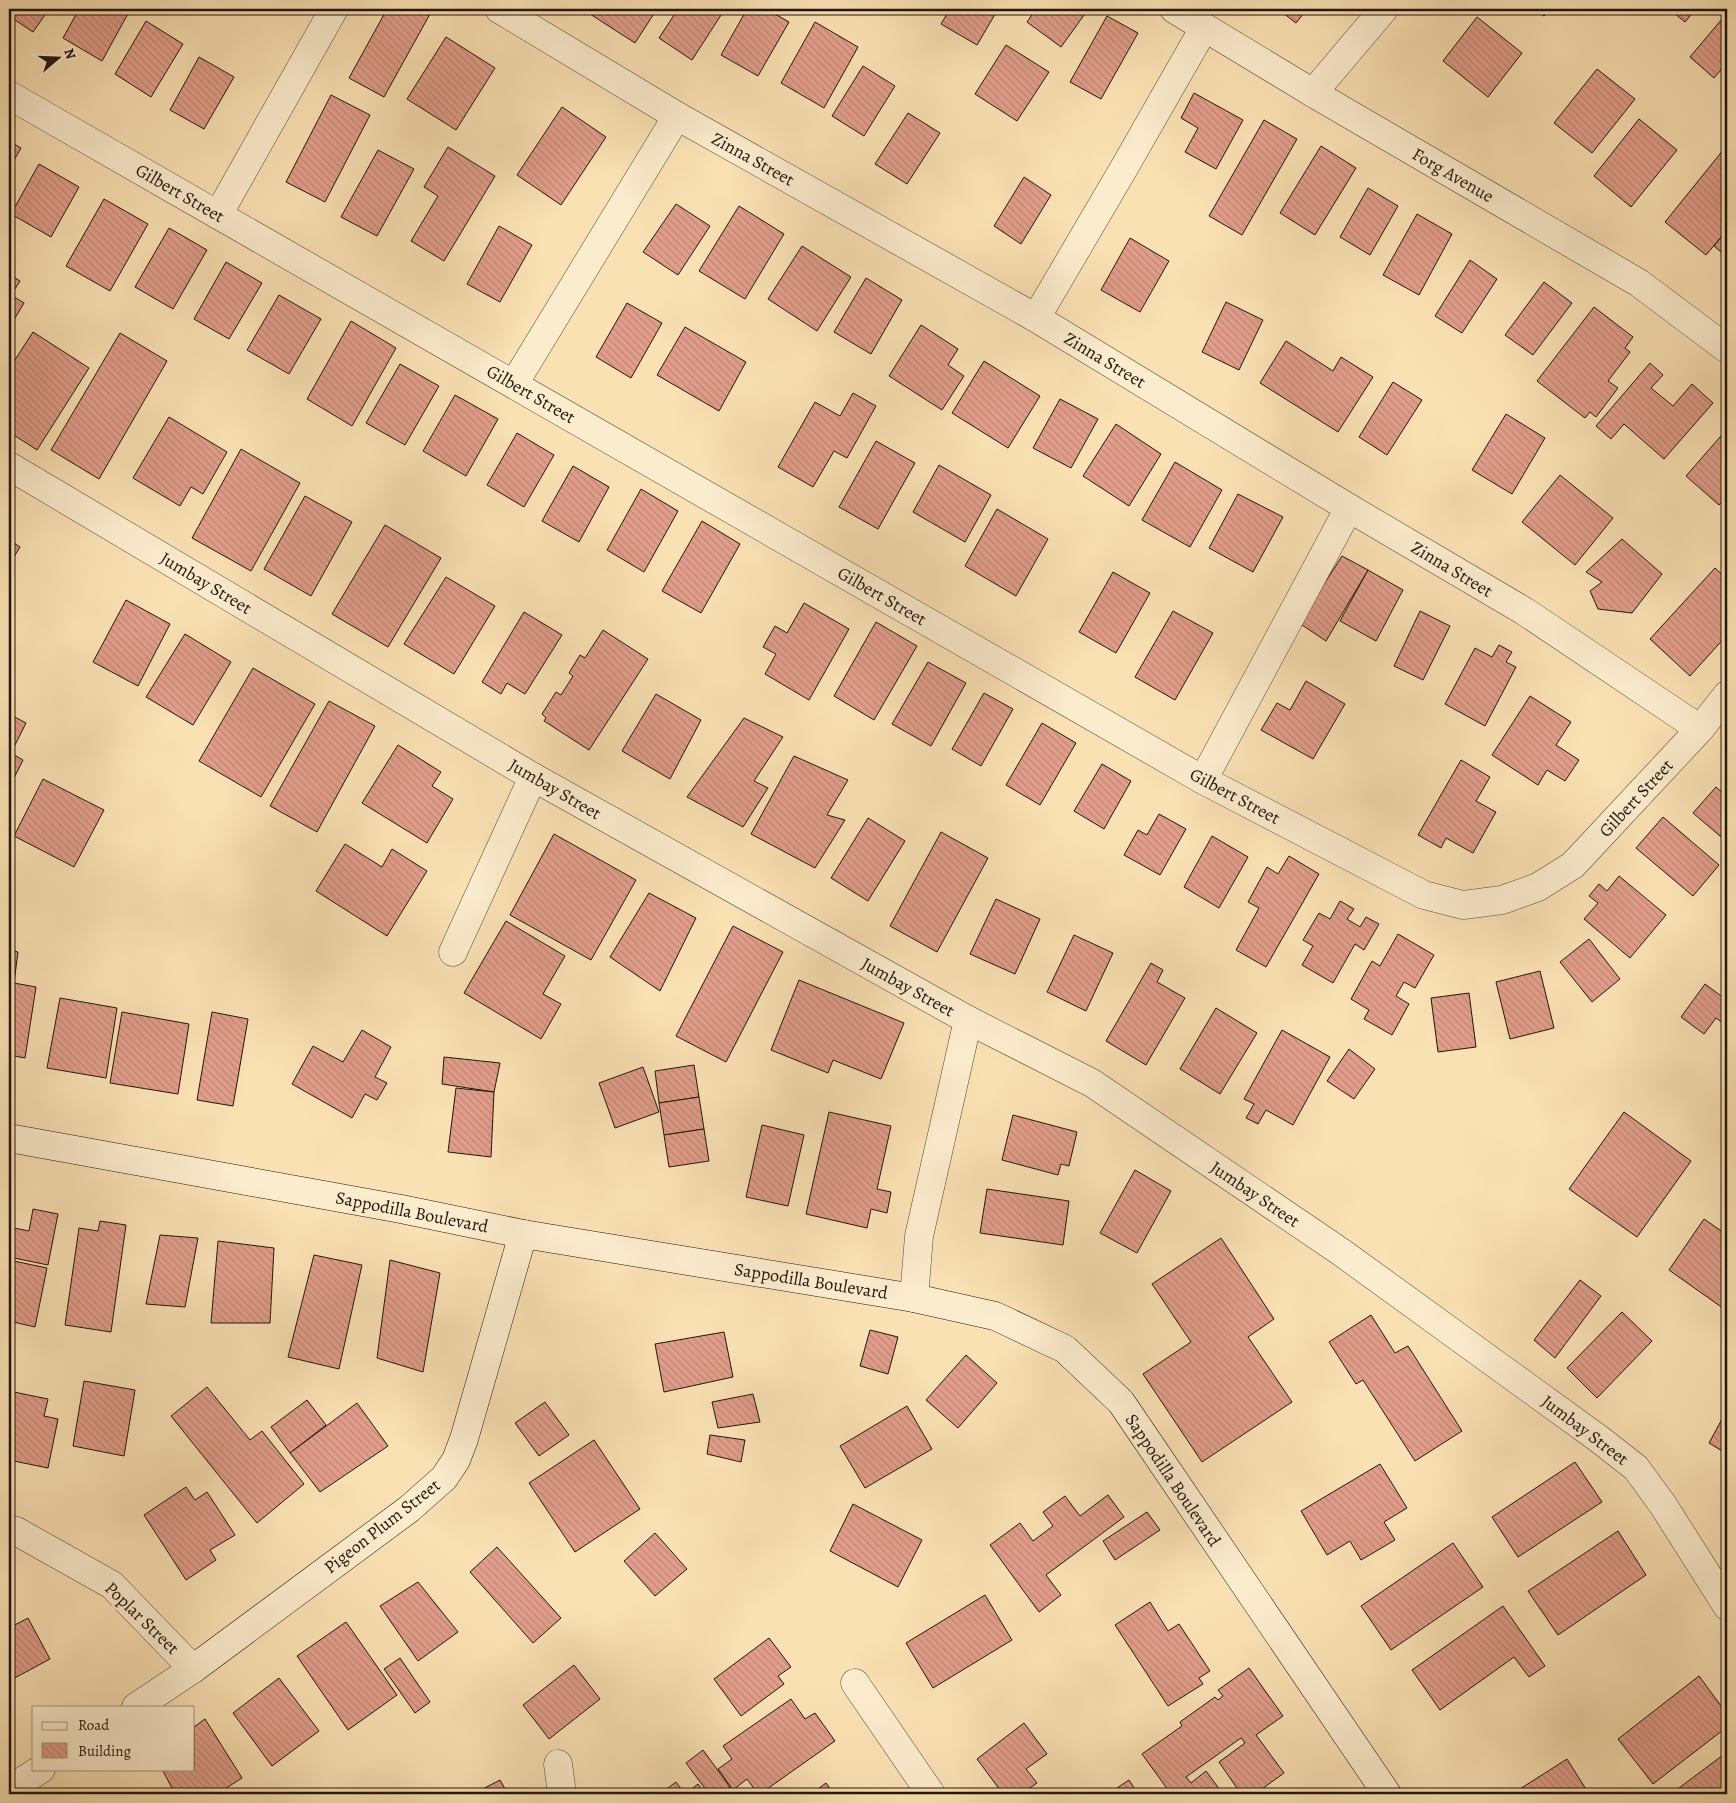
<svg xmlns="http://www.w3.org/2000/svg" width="1736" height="1803" viewBox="0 0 1736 1803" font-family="Alegreya,serif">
	<defs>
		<pattern id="building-back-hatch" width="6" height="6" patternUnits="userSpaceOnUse" patternTransform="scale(1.25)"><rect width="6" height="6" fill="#e29e8b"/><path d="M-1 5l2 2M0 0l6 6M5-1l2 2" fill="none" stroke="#c28777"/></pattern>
	</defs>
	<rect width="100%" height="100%" fill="#fae1b4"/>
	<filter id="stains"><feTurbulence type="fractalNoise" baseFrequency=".004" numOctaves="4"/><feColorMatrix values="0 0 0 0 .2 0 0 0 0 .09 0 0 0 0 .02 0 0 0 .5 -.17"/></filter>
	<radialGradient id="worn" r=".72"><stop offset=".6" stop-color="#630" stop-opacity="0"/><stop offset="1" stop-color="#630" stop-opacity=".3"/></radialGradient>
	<!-- building -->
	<g fill="url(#building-back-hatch)" stroke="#20160b">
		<polygon points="9,9 49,9 33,32 9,16"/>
		<polygon points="79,9 130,10 102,61 63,38"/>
		<polygon points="387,9 420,9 430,14 384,97 349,78"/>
		<polygon points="593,9 657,9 635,43 590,14"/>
		<polygon points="678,9 717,9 723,12 692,60 659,38"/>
		<polygon points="747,9 766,9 789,22 758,76 721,55"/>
		<polygon points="950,9 998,9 977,45 941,24"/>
		<polygon points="1036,9 1085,9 1087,11 1061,47 1027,22"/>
		<polygon points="1278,9 1307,9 1296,23"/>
		<polygon points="1535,9 1550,9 1544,16"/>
		<polygon points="1669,9 1696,9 1685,22"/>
		<polygon points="1727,13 1727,63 1714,78 1690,57"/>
		<polygon points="1107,16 1138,33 1101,99 1070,82"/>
		<polygon points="1477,17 1522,53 1488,97 1443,61"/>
		<polygon points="146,21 183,44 151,97 115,74"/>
		<polygon points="815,22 858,47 824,108 781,83"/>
		<polygon points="446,37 495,68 456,130 407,99"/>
		<polygon points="1006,45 1049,72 1017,121 975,94"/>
		<polygon points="199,57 234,77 204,129 170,110"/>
		<polygon points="863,66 895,86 864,136 832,116"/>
		<polygon points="1597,69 1635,99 1592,153 1554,123"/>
		<polygon points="1194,93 1243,120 1216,169 1185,152 1198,128 1181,118"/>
		<polygon points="331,95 370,115 325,202 286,182"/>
		<polygon points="562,107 606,137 561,205 517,175"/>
		<polygon points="908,113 940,133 907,184 875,164"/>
		<polygon points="1639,119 1677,150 1631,207 1594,176"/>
		<polygon points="1264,120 1297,139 1242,235 1209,216"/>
		<polygon points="9,141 21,148 9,169"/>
		<polygon points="1321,146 1356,168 1315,235 1280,213"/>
		<polygon points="448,147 495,176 444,261 411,241 438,196 424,187"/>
		<polygon points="1724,149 1727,152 1727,230 1706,255 1665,222"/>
		<polygon points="378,150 414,169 377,236 341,217"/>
		<polygon points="39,164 79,187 51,237 11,214"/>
		<polygon points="1024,177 1051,195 1021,244 994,226"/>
		<polygon points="1368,188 1398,206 1370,255 1340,237"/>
		<polygon points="104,199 148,224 110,291 66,266"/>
		<polygon points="676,204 710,226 678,275 643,252"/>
		<polygon points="739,206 784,234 745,299 699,271"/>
		<polygon points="1417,214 1452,234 1419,295 1383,275"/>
		<polygon points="499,226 532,245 500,302 467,284"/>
		<polygon points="169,228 207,250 173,309 135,287"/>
		<polygon points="1727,230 1727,257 1714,246"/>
		<polygon points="1130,238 1169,261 1140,312 1101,290"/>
		<polygon points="802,246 851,277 817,331 768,299"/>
		<polygon points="1470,260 1497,279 1462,333 1435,316"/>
		<polygon points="226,262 262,283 229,339 194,319"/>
		<polygon points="9,274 20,281 11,295 24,303 9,328"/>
		<polygon points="866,278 902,300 871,354 834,332"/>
		<polygon points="1544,282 1572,303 1533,355 1505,335"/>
		<polygon points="279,295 321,319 289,374 247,350"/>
		<polygon points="1226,302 1263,320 1239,370 1202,352"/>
		<polygon points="627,303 662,323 631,378 596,357"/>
		<polygon points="1594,307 1633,337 1625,348 1630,352 1608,381 1618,388 1596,417 1590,412 1585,418 1537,381"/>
		<polygon points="351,321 396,348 352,426 307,399"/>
		<polygon points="921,325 958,349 948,365 964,376 942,410 889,376"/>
		<polygon points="685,327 746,362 719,411 657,375"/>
		<polygon points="33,332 89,368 37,450 9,432 9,369"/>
		<polygon points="120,333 167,361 99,479 51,450"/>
		<polygon points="1286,341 1333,371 1341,357 1373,377 1338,432 1260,383"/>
		<polygon points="984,361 1040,396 1008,448 952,413"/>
		<polygon points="1650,363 1663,375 1651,388 1673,406 1692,384 1713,403 1664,459 1624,424 1611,439 1596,426"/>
		<polygon points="400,364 439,386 405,445 366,423"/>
		<polygon points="1393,382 1422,400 1387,455 1359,437"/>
		<polygon points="853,393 876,406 847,458 834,451 813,487 778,467 815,402 840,416"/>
		<polygon points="455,395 498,419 466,476 423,451"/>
		<polygon points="1060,399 1098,419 1071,468 1033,448"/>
		<polygon points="1506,414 1545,438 1512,494 1472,470"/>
		<polygon points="169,417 227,452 203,494 191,487 180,506 133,478"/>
		<polygon points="1116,424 1161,454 1129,506 1083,476"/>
		<polygon points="1727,429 1727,496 1719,505 1686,476"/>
		<polygon points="517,433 554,455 524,507 487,485"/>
		<polygon points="876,441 915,463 878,529 839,507"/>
		<polygon points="241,449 300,483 251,571 192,538"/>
		<polygon points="1175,462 1222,490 1190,547 1142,520"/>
		<polygon points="939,465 991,495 965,542 913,512"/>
		<polygon points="573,466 609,487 579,542 542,521"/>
		<polygon points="1560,475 1613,518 1575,565 1522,522"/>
		<polygon points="641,489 678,511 644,572 607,550"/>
		<polygon points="1238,494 1283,517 1253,572 1209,548"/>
		<polygon points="305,496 352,522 311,596 264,569"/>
		<polygon points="997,509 1048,539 1016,596 965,566"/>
		<polygon points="702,521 740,544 701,613 662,591"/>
		<polygon points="385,525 441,558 388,647 332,614"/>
		<polygon points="1622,539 1662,574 1632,613 1598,609 1590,591 1602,582 1586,572"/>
		<polygon points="9,540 20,547 9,565"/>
		<polygon points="1342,556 1368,570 1326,641 1299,623"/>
		<polygon points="1715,568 1727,579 1727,635 1690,676 1650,639"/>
		<polygon points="1368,570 1403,590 1376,641 1340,621"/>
		<polygon points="1113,572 1150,593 1116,653 1079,632"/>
		<polygon points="446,577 495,606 454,674 404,644"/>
		<polygon points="126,600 170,624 138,686 93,662"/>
		<polygon points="804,603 849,629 809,700 765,674 776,654 763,647 775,626 787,633"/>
		<polygon points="1173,611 1213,633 1175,700 1135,677"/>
		<polygon points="1420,611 1450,626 1423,680 1394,666"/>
		<polygon points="524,612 562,635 525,694 507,683 501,694 482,682"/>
		<polygon points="876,622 917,646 874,720 834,696"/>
		<polygon points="603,630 648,659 589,750 544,721 546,718 542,714 556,692 561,695 573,676 569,673 580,655 585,658"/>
		<polygon points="185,634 231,662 193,725 146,697"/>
		<polygon points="1499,645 1512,652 1506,662 1516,667 1485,726 1445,704 1475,648 1492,657"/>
		<polygon points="928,662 966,683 931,746 892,724"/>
		<polygon points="253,668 315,704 261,797 199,761"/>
		<polygon points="1306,681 1345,704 1313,759 1261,730 1277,703 1290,710"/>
		<polygon points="984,693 1013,709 981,766 952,749"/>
		<polygon points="656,694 701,720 670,779 622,751"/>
		<polygon points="1530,696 1571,722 1556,745 1579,760 1565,781 1547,770 1538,785 1492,755"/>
		<polygon points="329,701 375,726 317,832 270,806"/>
		<polygon points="9,714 26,723 11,753 23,760 9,788"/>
		<polygon points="744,718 783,737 754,781 768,788 743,827 687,797"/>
		<polygon points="1042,723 1076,743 1040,805 1006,785"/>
		<polygon points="398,745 441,772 432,786 453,799 427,843 362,803"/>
		<polygon points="794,756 848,780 827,815 845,820 815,868 751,834"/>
		<polygon points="1461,760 1490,777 1476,801 1496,812 1473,853 1446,838 1441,848 1418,835"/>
		<polygon points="1102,764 1131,781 1104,829 1074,811"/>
		<polygon points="43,779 104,810 74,867 14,836"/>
		<polygon points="1716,787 1727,797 1727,842 1693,813"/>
		<polygon points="1159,814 1186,829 1160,875 1124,855 1138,830 1147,835"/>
		<polygon points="1663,817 1719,865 1693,896 1636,848"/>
		<polygon points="868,818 905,841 868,901 831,878"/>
		<polygon points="941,832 988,858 937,952 890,926"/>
		<polygon points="554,834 636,880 591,960 510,915"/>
		<polygon points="1212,836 1248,857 1219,908 1184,887"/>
		<polygon points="345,844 382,867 392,849 427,871 387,936 316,891"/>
		<polygon points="1289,856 1319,874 1266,967 1236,950 1259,908 1248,902 1267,867 1278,874"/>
		<polygon points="1619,876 1666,915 1630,958 1584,919 1598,903 1589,896 1599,884 1607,891"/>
		<polygon points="649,893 696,918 660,991 610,957"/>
		<polygon points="996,899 1040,919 1015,974 970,954"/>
		<polygon points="1340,901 1354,909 1347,919 1360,927 1366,917 1379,924 1364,950 1355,944 1333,983 1302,965 1313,946 1303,940 1319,913 1330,919"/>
		<polygon points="506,921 565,956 543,994 561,1004 541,1039 464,993"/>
		<polygon points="733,926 783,952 726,1062 676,1036"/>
		<polygon points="1398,934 1434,955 1415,988 1404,982 1396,996 1409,1004 1392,1035 1364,1019 1369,1010 1351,999 1372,961 1380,966"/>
		<polygon points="1074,935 1113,953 1086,1011 1047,992"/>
		<polygon points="1589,939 1620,979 1592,1002 1560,962"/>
		<polygon points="9,950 18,952 14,983 36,987 25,1058 9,1055"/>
		<polygon points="1151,963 1163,970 1157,982 1185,998 1146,1065 1106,1041"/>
		<polygon points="1540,971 1554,1028 1510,1039 1496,982"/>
		<polygon points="799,980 904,1023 881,1079 833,1060 828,1073 771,1050"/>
		<polygon points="1705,984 1725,999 1727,996 1727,1026 1716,1018 1704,1034 1681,1017"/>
		<polygon points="1469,993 1476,1047 1438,1052 1431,998"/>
		<polygon points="60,998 117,1008 106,1078 47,1068"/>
		<polygon points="1216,1008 1257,1033 1220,1094 1180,1069"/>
		<polygon points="122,1012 189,1024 178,1094 110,1083"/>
		<polygon points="212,1012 248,1019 233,1106 197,1100"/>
		<polygon points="362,1030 391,1047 375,1077 387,1083 377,1100 365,1094 352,1118 292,1084 313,1046 343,1062"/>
		<polygon points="1282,1030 1330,1057 1293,1125 1266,1110 1258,1124 1246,1118 1254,1104 1244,1099"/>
		<polygon points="1349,1049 1375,1069 1354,1099 1327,1081"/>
		<polygon points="444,1057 500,1063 494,1092 442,1084"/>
		<polygon points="694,1065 699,1097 659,1103 655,1071"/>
		<polygon points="643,1067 659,1112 615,1128 599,1083"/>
		<polygon points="456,1088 494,1092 491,1157 448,1152"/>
		<polygon points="699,1097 704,1129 664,1135 659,1103"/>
		<polygon points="829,1112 891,1126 877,1189 891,1192 887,1213 871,1209 867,1228 806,1214"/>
		<polygon points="1624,1112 1691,1161 1637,1237 1569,1189"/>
		<polygon points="1013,1115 1077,1132 1069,1166 1061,1164 1058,1175 1002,1160"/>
		<polygon points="762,1125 804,1135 788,1206 746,1197"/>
		<polygon points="704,1129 709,1161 669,1167 664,1135"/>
		<polygon points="1135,1170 1171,1191 1137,1253 1100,1233"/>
		<polygon points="987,1189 1069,1201 1063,1245 980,1233"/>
		<polygon points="33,1209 58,1214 48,1265 9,1257 9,1227 29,1231"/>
		<polygon points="1704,1219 1727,1235 1727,1311 1669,1270"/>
		<polygon points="100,1221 126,1225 111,1332 65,1325 79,1228 98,1231"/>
		<polygon points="160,1235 198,1238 185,1307 146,1304"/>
		<polygon points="1221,1238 1274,1319 1248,1337 1292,1402 1202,1462 1143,1374 1191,1342 1152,1284"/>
		<polygon points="218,1241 274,1248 270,1323 211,1323"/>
		<polygon points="314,1255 362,1265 339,1369 288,1357"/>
		<polygon points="9,1260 47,1268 35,1327 9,1321"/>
		<polygon points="390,1260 440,1273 423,1372 377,1358"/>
		<polygon points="1580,1280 1601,1296 1555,1358 1534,1340"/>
		<polygon points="1622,1312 1652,1341 1597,1398 1567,1368"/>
		<polygon points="1371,1315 1395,1353 1408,1346 1462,1431 1415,1461 1363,1380 1356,1384 1329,1342"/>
		<polygon points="870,1330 898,1337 888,1374 860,1366"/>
		<polygon points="724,1332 733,1377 664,1392 655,1344"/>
		<polygon points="966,1355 997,1383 958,1428 926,1400"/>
		<polygon points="84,1381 135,1390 124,1456 73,1446"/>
		<polygon points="207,1387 250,1440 262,1431 304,1484 257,1523 171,1416"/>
		<polygon points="9,1391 48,1399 44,1416 58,1419 48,1468 9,1460"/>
		<polygon points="753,1394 760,1422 718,1428 712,1402"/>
		<polygon points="307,1400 326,1425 290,1453 271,1427"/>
		<polygon points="545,1402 569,1435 539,1456 515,1423"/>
		<polygon points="357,1403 388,1446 320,1492 290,1453"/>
		<polygon points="907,1406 932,1449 865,1488 840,1446"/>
		<polygon points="1727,1410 1727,1454 1709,1443"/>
		<polygon points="710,1435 745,1440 741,1462 707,1454"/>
		<polygon points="594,1440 640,1509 575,1552 529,1483"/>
		<polygon points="1575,1462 1602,1502 1518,1557 1492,1517"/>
		<polygon points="1380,1464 1407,1508 1384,1522 1395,1540 1361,1560 1350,1541 1327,1555 1301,1511"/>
		<polygon points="186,1487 195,1500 207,1492 235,1535 210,1550 216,1560 186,1580 144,1515"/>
		<polygon points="1108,1495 1124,1517 1046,1575 1061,1595 1039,1612 990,1545 1020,1523 1033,1541 1053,1526 1043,1512 1065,1496 1080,1516"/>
		<polygon points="853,1504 922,1540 898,1587 830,1551"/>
		<polygon points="1147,1512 1160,1530 1115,1560 1103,1541"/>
		<polygon points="1618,1531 1646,1575 1558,1635 1528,1591"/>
		<polygon points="655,1533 687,1569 655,1596 624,1561"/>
		<polygon points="1453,1543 1483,1587 1391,1650 1361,1606"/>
		<polygon points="497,1547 561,1618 533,1643 470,1572"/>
		<polygon points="418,1582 458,1632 418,1661 380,1606"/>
		<polygon points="985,1595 1012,1640 933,1688 906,1643"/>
		<polygon points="1150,1602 1168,1631 1179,1624 1210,1671 1199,1678 1203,1684 1168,1706 1115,1625"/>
		<polygon points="1503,1606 1545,1666 1529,1677 1514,1657 1440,1710 1412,1670"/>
		<polygon points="28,1618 50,1659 9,1681 9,1628"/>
		<polygon points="346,1622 397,1695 348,1730 297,1656"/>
		<polygon points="769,1638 791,1667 778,1676 784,1684 741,1716 714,1679"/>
		<polygon points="400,1658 430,1702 415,1713 384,1669"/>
		<polygon points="574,1665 600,1699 549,1739 523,1705"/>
		<polygon points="1249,1668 1283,1716 1256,1735 1284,1773 1255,1794 1241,1794 1219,1762 1245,1743 1241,1738 1186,1777 1191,1783 1206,1771 1223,1794 1171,1794 1142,1754 1182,1726 1180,1722 1215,1697 1218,1700 1223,1696 1218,1690"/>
		<polygon points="1699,1676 1727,1714 1727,1727 1653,1784 1618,1739"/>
		<polygon points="279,1678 319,1731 272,1766 233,1713"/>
		<polygon points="791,1699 805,1719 815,1713 835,1741 760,1794 758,1794 747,1779 733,1790 718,1769 732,1759 723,1746"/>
		<polygon points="205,1719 242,1778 217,1794 175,1794 162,1769 194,1769 194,1727"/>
		<polygon points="1024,1723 1047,1754 1026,1769 1037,1783 1021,1794 1003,1794 977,1759"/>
		<polygon points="703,1750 730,1787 720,1794 709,1794 686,1763"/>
		<polygon points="1727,1752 1727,1794 1671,1794"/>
		<polygon points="1567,1759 1589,1794 1512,1794"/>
		<polygon points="500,1780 508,1794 473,1794"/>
		<polygon points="1129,1780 1138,1794 1108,1794"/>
		<polygon points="676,1782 685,1794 698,1784 705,1794 660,1794"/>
		<polygon points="826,1783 834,1794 811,1794"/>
	</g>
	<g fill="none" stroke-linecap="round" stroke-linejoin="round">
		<defs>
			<g id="street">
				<polyline points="499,9 677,116 1036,318 1349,508 1524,611 1700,729"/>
				<polyline points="1174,9 1313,93 1639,283 1727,349"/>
				<polyline points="1313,93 1384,9"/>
				<polyline points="9,95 1203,780 1424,895 1463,905 1502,900 1538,887 1573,865 1700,729 1727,695"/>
				<polyline points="218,215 334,9"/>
				<polyline points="1036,318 1124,168 1204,28"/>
				<polyline points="514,384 677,116"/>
				<polyline points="9,466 533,777 968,1020 1092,1083 1341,1252 1599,1439 1636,1468 1663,1505 1727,1606"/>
				<polyline points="1203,780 1349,508"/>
				<polyline points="453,952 533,777"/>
				<polyline points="914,1298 919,1236 968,1020"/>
				<polyline points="9,1529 16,1531 112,1585 193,1669"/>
				<polyline points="855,1683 931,1794"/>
				<polyline points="558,1764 562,1794"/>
			</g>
			<g id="secondary">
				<polyline points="9,1138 401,1209 523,1234 914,1298 995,1316 1065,1349 1121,1402 1387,1794"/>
				<polyline points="136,1707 193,1669 409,1509 444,1478 456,1460 464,1439 523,1234"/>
				<polyline points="9,1790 41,1769"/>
			</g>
		</defs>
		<!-- street casing -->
		<use href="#street" stroke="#564935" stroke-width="29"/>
		<!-- secondary casing -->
		<use href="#secondary" stroke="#20160b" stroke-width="29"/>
		<!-- street -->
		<use href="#street" stroke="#fcecce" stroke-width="28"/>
		<!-- secondary -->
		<use href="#secondary" stroke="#fcecce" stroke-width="28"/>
	</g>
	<g text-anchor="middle" stroke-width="4.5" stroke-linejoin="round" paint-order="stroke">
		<!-- street labels -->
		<g font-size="18" fill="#20160b" stroke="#fcecce">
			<text transform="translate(753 159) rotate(29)" y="6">Zinna Street</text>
			<text transform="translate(1453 175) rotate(30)" y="6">Forg Avenue</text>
			<text transform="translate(180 193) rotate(30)" y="6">Gilbert Street</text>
			<text transform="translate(1105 360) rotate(31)" y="6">Zinna Street</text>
			<text transform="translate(531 394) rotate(30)" y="6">Gilbert Street</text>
			<text transform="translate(1452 569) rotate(31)" y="6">Zinna Street</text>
			<text transform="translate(206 583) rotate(31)" y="6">Jumbay Street</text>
			<text transform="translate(882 596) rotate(30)" y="6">Gilbert Street</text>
			<text transform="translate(555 789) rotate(30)" y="6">Jumbay Street</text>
			<text transform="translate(1235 796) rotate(28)" y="6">Gilbert Street</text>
			<text transform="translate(1636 798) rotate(-47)" y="6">Gilbert Street</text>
			<text transform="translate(908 987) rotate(29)" y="6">Jumbay Street</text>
			<text transform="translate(1255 1194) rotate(34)" y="6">Jumbay Street</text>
			<text transform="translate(412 1212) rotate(11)" y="6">Sappodilla Boulevard</text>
			<text transform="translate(811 1281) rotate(9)" y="6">Sappodilla Boulevard</text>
			<text transform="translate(1585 1430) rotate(37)" y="6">Jumbay Street</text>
			<text transform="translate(1173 1480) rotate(56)" y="6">Sappodilla Boulevard</text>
			<text transform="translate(382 1526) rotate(-38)" y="6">Pigeon Plum Street</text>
			<text transform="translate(142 1618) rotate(44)" y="6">Poplar Street</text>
		</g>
	</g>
	<!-- margin -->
	<rect width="1736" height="1803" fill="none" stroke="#fae1b4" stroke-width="30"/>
	<rect x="10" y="10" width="1716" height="1783" fill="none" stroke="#20160b" stroke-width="2.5"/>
	<rect x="15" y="15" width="1706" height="1773" fill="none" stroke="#20160b"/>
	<!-- legend -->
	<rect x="32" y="1706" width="162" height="65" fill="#fcecce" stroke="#a49680"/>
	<rect x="42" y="1722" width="25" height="8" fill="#fcecce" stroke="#a49680"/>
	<text x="78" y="1730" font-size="15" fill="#20160b">Road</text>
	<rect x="42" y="1743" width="25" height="15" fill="url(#building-back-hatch)" stroke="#a49680"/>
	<text x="78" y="1756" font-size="15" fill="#20160b">Building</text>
	<!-- north arrow -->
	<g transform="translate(58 58) rotate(71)" stroke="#fcecce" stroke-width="4" paint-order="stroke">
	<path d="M0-4L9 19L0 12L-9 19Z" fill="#20160b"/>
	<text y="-8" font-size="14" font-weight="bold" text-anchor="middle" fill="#20160b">N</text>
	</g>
	<rect width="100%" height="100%" filter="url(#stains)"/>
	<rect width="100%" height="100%" fill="url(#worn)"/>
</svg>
